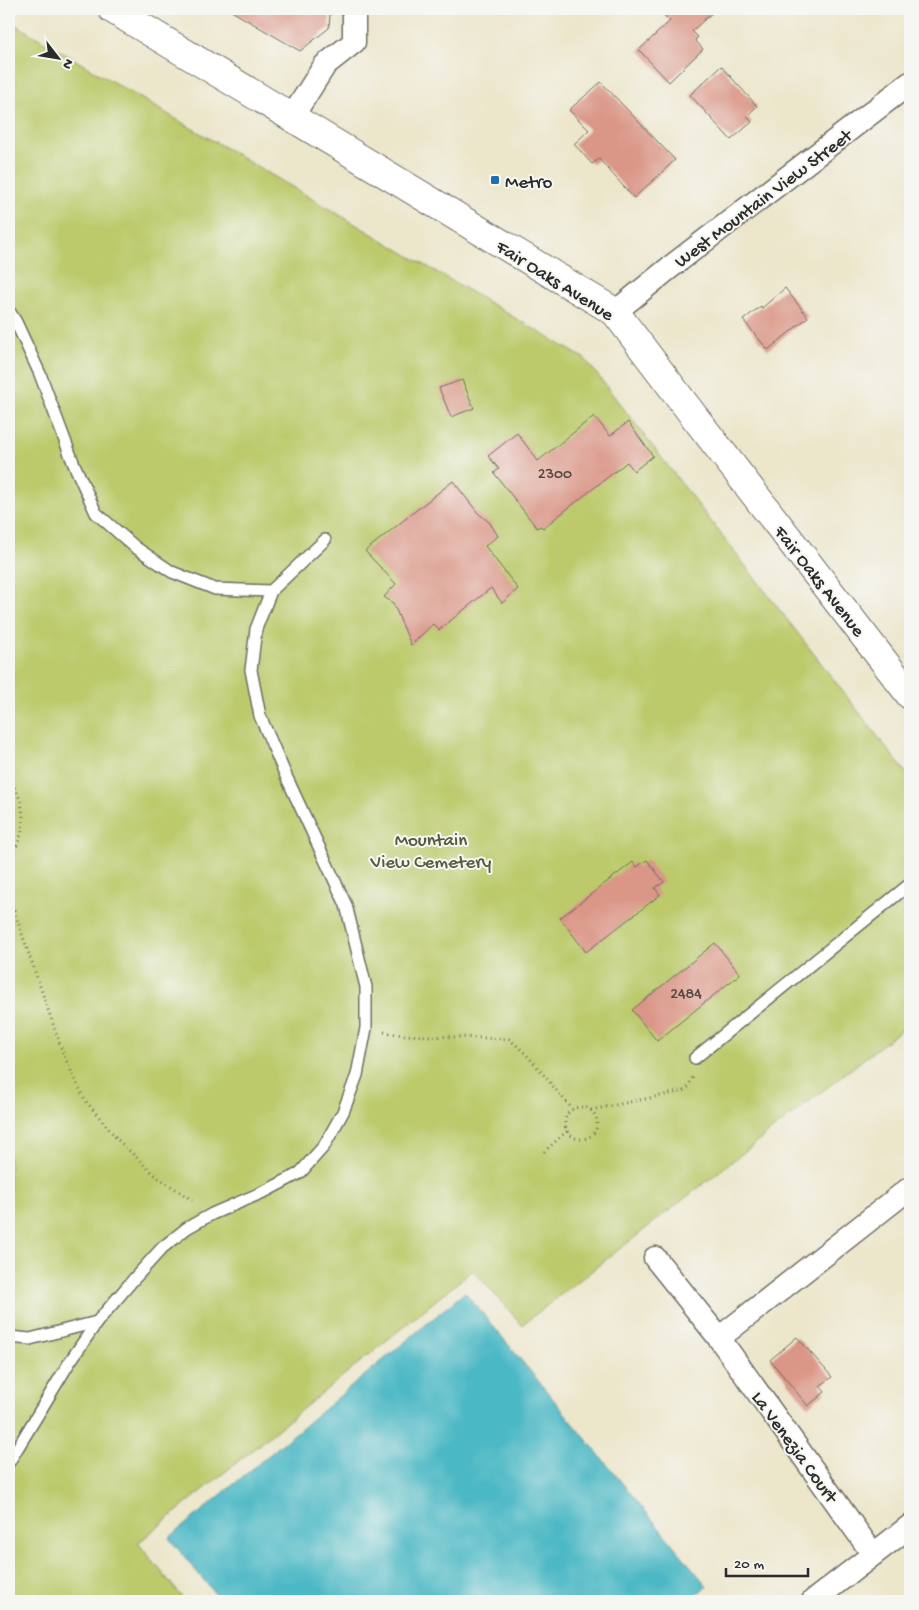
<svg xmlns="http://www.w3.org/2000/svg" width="919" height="1610" viewBox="0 0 919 1610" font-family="'Gochi Hand',sans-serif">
	<rect width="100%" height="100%" fill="#f6f6f2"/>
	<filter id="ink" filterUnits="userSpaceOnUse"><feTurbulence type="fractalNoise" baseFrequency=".02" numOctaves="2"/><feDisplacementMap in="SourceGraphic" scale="10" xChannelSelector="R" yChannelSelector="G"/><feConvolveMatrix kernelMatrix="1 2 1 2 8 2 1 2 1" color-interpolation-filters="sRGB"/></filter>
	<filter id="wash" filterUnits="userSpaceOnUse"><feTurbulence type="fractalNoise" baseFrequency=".0096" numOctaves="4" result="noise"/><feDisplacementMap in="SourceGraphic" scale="20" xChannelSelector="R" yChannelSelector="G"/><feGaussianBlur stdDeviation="1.12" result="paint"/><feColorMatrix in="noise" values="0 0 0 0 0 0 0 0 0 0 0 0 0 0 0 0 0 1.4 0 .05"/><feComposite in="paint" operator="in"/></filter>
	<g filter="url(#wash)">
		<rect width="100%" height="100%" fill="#ece6cb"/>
		<!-- green -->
		<polygon fill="#bcca6c" stroke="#747a4c" points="9,21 585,359 910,778 910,1023 522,1325 473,1270 138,1543 185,1601 9,1601"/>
		<!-- water -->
		<polygon fill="#4bb8c5" stroke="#3b7278" points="465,1292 707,1586 688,1601 221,1601 169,1538"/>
		<g id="blocks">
			<!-- building -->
			<g fill="#da9687">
				<polygon points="228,9 306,9 308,11 310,9 326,9 330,14 329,28 300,51"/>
				<polygon points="668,9 716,9 692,31 698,37 695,40 703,49 669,82 639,50 670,21 663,14"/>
				<polygon points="721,66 757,106 747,116 752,122 731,140 690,95"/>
				<polygon points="601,82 675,160 634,198 599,159 592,164 574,144 589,130 569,110"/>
				<polygon points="785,288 808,317 768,350 743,320 761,306 762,308"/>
				<polygon points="462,380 474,408 451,417 439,388"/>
				<polygon points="594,416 610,436 628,422 653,456 634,471 627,462 543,528 540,526 537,528 494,473 499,469 488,456 517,433 538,461"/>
				<polygon points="453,481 478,513 490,523 498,536 485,546 518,589 502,603 491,588 439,630 433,624 411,645 393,603 384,597 396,584 365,551"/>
				<polygon points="647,860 664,882 655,888 660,895 586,952 560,918 633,862 637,867"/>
				<polygon points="715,943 740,974 657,1041 632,1010"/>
				<polygon points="797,1337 832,1377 820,1386 825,1392 808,1406 770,1360"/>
			</g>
		</g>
	</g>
	<g filter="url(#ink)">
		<use href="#blocks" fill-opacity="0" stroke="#6f6c63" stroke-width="1"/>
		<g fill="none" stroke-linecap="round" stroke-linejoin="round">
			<defs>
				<g id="lane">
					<polyline points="9,311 16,322 40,374 73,462 96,513 135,547 172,572 215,589 271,591"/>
					<polyline points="695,1058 910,884"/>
					<polyline points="9,1337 30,1339 97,1322"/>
					<polyline points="9,1462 69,1363 97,1322 133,1280 162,1248 187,1228 212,1214 268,1190 300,1173 324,1146 343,1112 357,1075 366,1028 366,987 346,905 286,776 260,716 251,670 256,629 271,591 325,540"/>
				</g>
				<g id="street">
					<polyline points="292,117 325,65 354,42 354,11 352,9"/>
					<polyline points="615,312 668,269 910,83"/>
					<polyline points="655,1258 719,1338 873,1554"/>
					<polyline points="719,1338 910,1188"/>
					<polyline points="813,1601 910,1526"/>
				</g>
				<polyline id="secondary" points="112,9 615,312 690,411 910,695"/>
			</defs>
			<!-- lane casing -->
			<use href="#lane" stroke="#6f6c63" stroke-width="14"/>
			<!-- street casing -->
			<use href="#street" stroke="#6f6c63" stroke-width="25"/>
			<!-- secondary casing -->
			<use href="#secondary" stroke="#6f6c63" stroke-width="30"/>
			<!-- path -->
			<g stroke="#6f6c63" stroke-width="3" stroke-dasharray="1 4" stroke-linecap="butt">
				<path d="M9,779C27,803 28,834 9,858"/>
				<polyline points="9,896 64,1056 85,1100 118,1140 157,1177 195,1202"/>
				<path d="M384,1032L402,1035L509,1039C534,1058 551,1087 573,1109"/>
				<circle cx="581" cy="1123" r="16"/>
				<polyline points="591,1110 684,1091 688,1087 693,1077"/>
				<polyline points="544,1152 567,1131"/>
			</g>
			<!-- lane -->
			<use href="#lane" stroke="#fff" stroke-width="11"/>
			<!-- street -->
			<use href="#street" stroke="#fff" stroke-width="22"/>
			<!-- secondary -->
			<use href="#secondary" stroke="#fff" stroke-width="28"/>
		</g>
	</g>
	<!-- markers -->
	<rect fill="#1f6fb2" stroke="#f6f6f2" stroke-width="2" x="490" y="175" width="10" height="10" rx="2.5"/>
	<g text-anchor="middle" stroke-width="4" stroke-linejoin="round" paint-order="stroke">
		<!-- number labels -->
		<g font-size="16" fill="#574642">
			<text x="555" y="478">2300</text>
			<text x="686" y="998">2484</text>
		</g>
		<!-- poi labels -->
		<g font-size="19" fill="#2b2b2b" stroke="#f6f6f2" text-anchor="start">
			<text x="505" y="187">Metro</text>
		</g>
		<!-- street labels -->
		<g font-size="19" fill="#2b2b2b" stroke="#f6f6f2">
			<text transform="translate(762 197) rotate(-37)" y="7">West Mountain View Street</text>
			<text transform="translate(556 279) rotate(32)" y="7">Fair Oaks Avenue</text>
			<text transform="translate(821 580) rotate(52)" y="7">Fair Oaks Avenue</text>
			<text transform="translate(796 1446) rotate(54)" y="7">La Venezia Court</text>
		</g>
		<!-- park labels -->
		<g font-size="19" fill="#565b3e" stroke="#f6f6f2">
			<text x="431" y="845">Mountain<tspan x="431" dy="22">View Cemetery</tspan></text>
		</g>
	</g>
	<!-- margin -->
	<rect width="919" height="1610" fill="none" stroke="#f6f6f2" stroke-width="30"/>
	<!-- north arrow -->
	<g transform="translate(58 58) rotate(121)" stroke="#f6f6f2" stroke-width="4" paint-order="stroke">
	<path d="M0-4L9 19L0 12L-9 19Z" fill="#2b2b2b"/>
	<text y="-8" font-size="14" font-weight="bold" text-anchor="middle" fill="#2b2b2b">N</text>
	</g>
	<!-- scale -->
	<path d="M726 1568v8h82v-8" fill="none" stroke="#2b2b2b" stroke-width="2.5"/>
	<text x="734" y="1568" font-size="15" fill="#2b2b2b" stroke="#f6f6f2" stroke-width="4" paint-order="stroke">20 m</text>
</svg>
